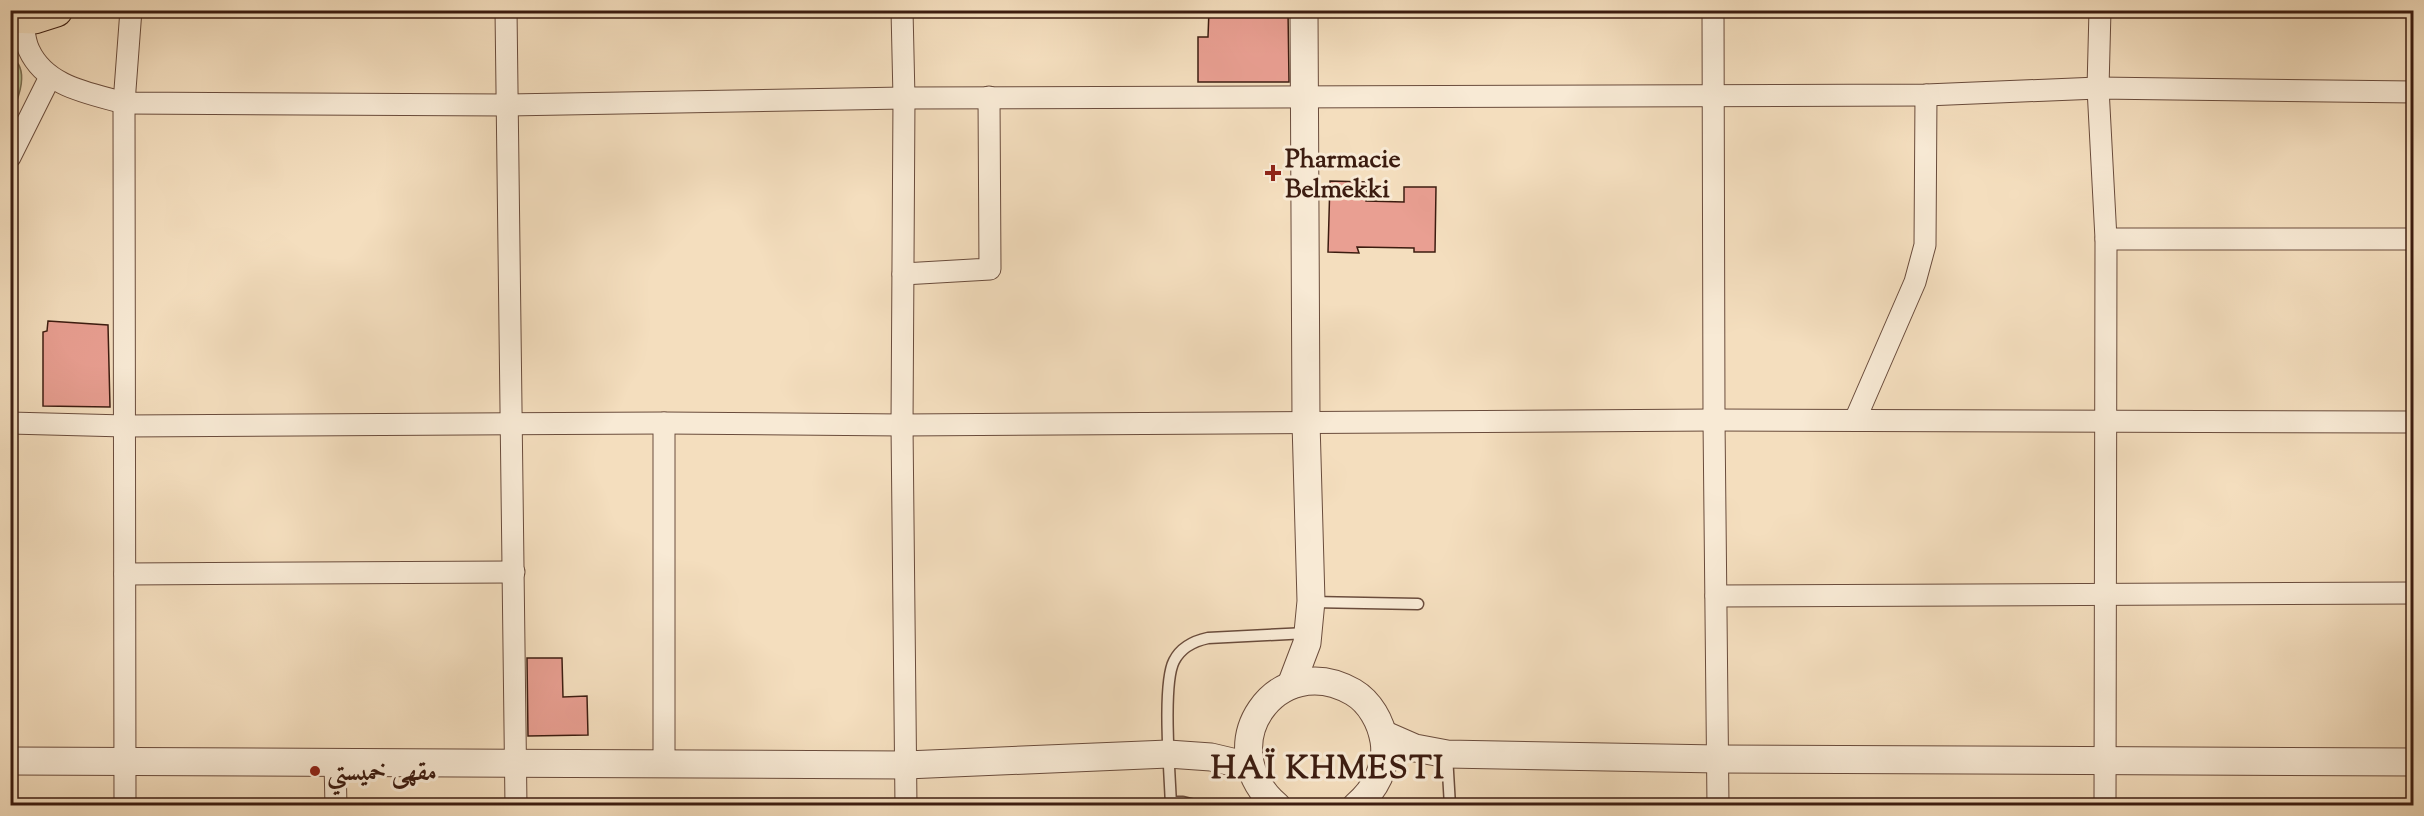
<svg xmlns="http://www.w3.org/2000/svg" width="2424" height="816" viewBox="0 0 2424 816" font-family="'Sorts Mill Goudy',Amiri,serif">
	<rect width="100%" height="100%" fill="#f4debe"/>
	<filter id="stains"><feTurbulence type="fractalNoise" baseFrequency=".00333" numOctaves="4"/><feColorMatrix values="0 0 0 0 .2 0 0 0 0 .09 0 0 0 0 .02 0 0 0 .5 -.17"/></filter>
	<radialGradient id="worn" r=".72"><stop offset=".6" stop-color="#630" stop-opacity="0"/><stop offset="1" stop-color="#630" stop-opacity=".3"/></radialGradient>
	<!-- green -->
	<path fill="#bac193" stroke="#7b6e52" stroke-width="1.5" d="M11,57C31,69 18,99 11,116Z"/>
	<!-- building -->
	<g fill="#e99f92" stroke="#3c1c10" stroke-width="1.5">
		<polygon points="1209,10 1288,10 1289,82 1198,82 1198,37 1208,37"/>
		<polygon points="1330,181 1367,182 1366,201 1404,202 1404,187 1436,187 1435,252 1414,252 1414,248 1357,247 1359,253 1328,252"/>
		<polygon points="48,321 108,325 110,407 43,406 43,332 47,331"/>
		<polygon points="527,658 562,658 563,697 587,696 588,735 528,736"/>
	</g>
	<g fill="none" stroke-linecap="round" stroke-linejoin="round">
		<defs>
			<g id="service">
				<polyline points="1311,602 1418,604"/>
				<polyline points="1447,755 1450,806"/>
				<polyline points="1171,802 1183,802 1199,806"/>
				<path d="M1171,806C1170,775 1162,684 1174,661C1181,647 1194,641 1208,638L1307,633"/>
			</g>
			<g id="minor">
				<polyline points="506,10 516,806"/>
				<polyline points="902,10 904,98 902,425 906,806"/>
				<polyline points="1713,10 1714,420 1718,806"/>
				<polyline points="2100,10 2098,88 2106,239 2105,806"/>
				<path d="M22,17C24,27 24,40 29,50C46,87 89,93 124,103L506,105L904,98L1926,95L2098,88L2414,92"/>
				<polyline points="10,157 50,77"/>
				<polyline points="2106,239 2414,239"/>
				<polyline points="903,274 990,269 989,97"/>
				<polyline points="1855,420 1915,282 1925,245 1926,95"/>
				<polyline points="10,423 125,426 664,423 902,425 1714,420 2414,422"/>
				<polyline points="664,423 664,764"/>
				<polyline points="125,574 514,572"/>
				<polyline points="1716,596 2414,593"/>
				<polyline points="335,763 336,806"/>
				<polyline points="125,806 124,103 131,10"/>
			</g>
			<g id="tertiary">
				<polyline points="1291,685 1307,643 1311,601 1306,422 1304,10"/>
				<polyline points="1383,734 1415,748 1447,754 1718,759 2414,762"/>
				<polyline points="10,761 906,765 1168,754 1211,757 1249,766"/>
				<path d="M1277,806C1208,746 1277,648 1353,692C1370,702 1381,722 1384,741C1388,766 1375,790 1356,806"/>
			</g>
			<polyline id="primary" points="10,16 34,17 56,10"/>
		</defs>
		<!-- service casing -->
		<use href="#service" stroke="#6a4c3c" stroke-width="13"/>
		<!-- minor casing -->
		<use href="#minor" stroke="#6a4c3c" stroke-width="23"/>
		<!-- tertiary casing -->
		<use href="#tertiary" stroke="#6a4c3c" stroke-width="29"/>
		<!-- primary casing -->
		<use href="#primary" stroke="#3c1c10" stroke-width="35"/>
		<!-- service -->
		<use href="#service" stroke="#f8ead5" stroke-width="10"/>
		<!-- minor -->
		<use href="#minor" stroke="#f8ead5" stroke-width="21"/>
		<!-- tertiary -->
		<use href="#tertiary" stroke="#f8ead5" stroke-width="27"/>
		<!-- primary -->
		<use href="#primary" stroke="#f4debe" stroke-width="33"/>
	</g>
	<!-- markers -->
	<g fill="#8f2418" stroke="#f8ead5" stroke-width="2">
		<path d="M1270 164h6v6h6v6h-6v6h-6v-6h-6v-6h6z"/>
		<circle cx="315" cy="771" r="6"/>
	</g>
	<g text-anchor="middle" stroke-width="6" stroke-linejoin="round" paint-order="stroke">
		<!-- poi labels -->
		<g font-size="26" font-weight="bold" fill="#3c1c10" stroke="#f8ead5" text-anchor="start">
			<text x="1285" y="167">Pharmacie<tspan x="1285" dy="30">Belmekki</tspan></text>
			<text x="327" y="780">مقهى خميستي</text>
		</g>
		<!-- district labels -->
		<g font-size="32" font-weight="bold" letter-spacing="1.5" fill="#3c1c10" stroke="#f8ead5">
			<text x="1328" y="778">HAÏ KHMESTI</text>
		</g>
	</g>
	<!-- margin -->
	<rect width="2424" height="816" fill="none" stroke="#f4debe" stroke-width="36"/>
	<rect x="12" y="12" width="2400" height="792" fill="none" stroke="#3c1c10" stroke-width="3"/>
	<rect x="18" y="18" width="2388" height="780" fill="none" stroke="#3c1c10" stroke-width="1.5"/>
	<rect width="100%" height="100%" filter="url(#stains)"/>
	<rect width="100%" height="100%" fill="url(#worn)"/>
</svg>
